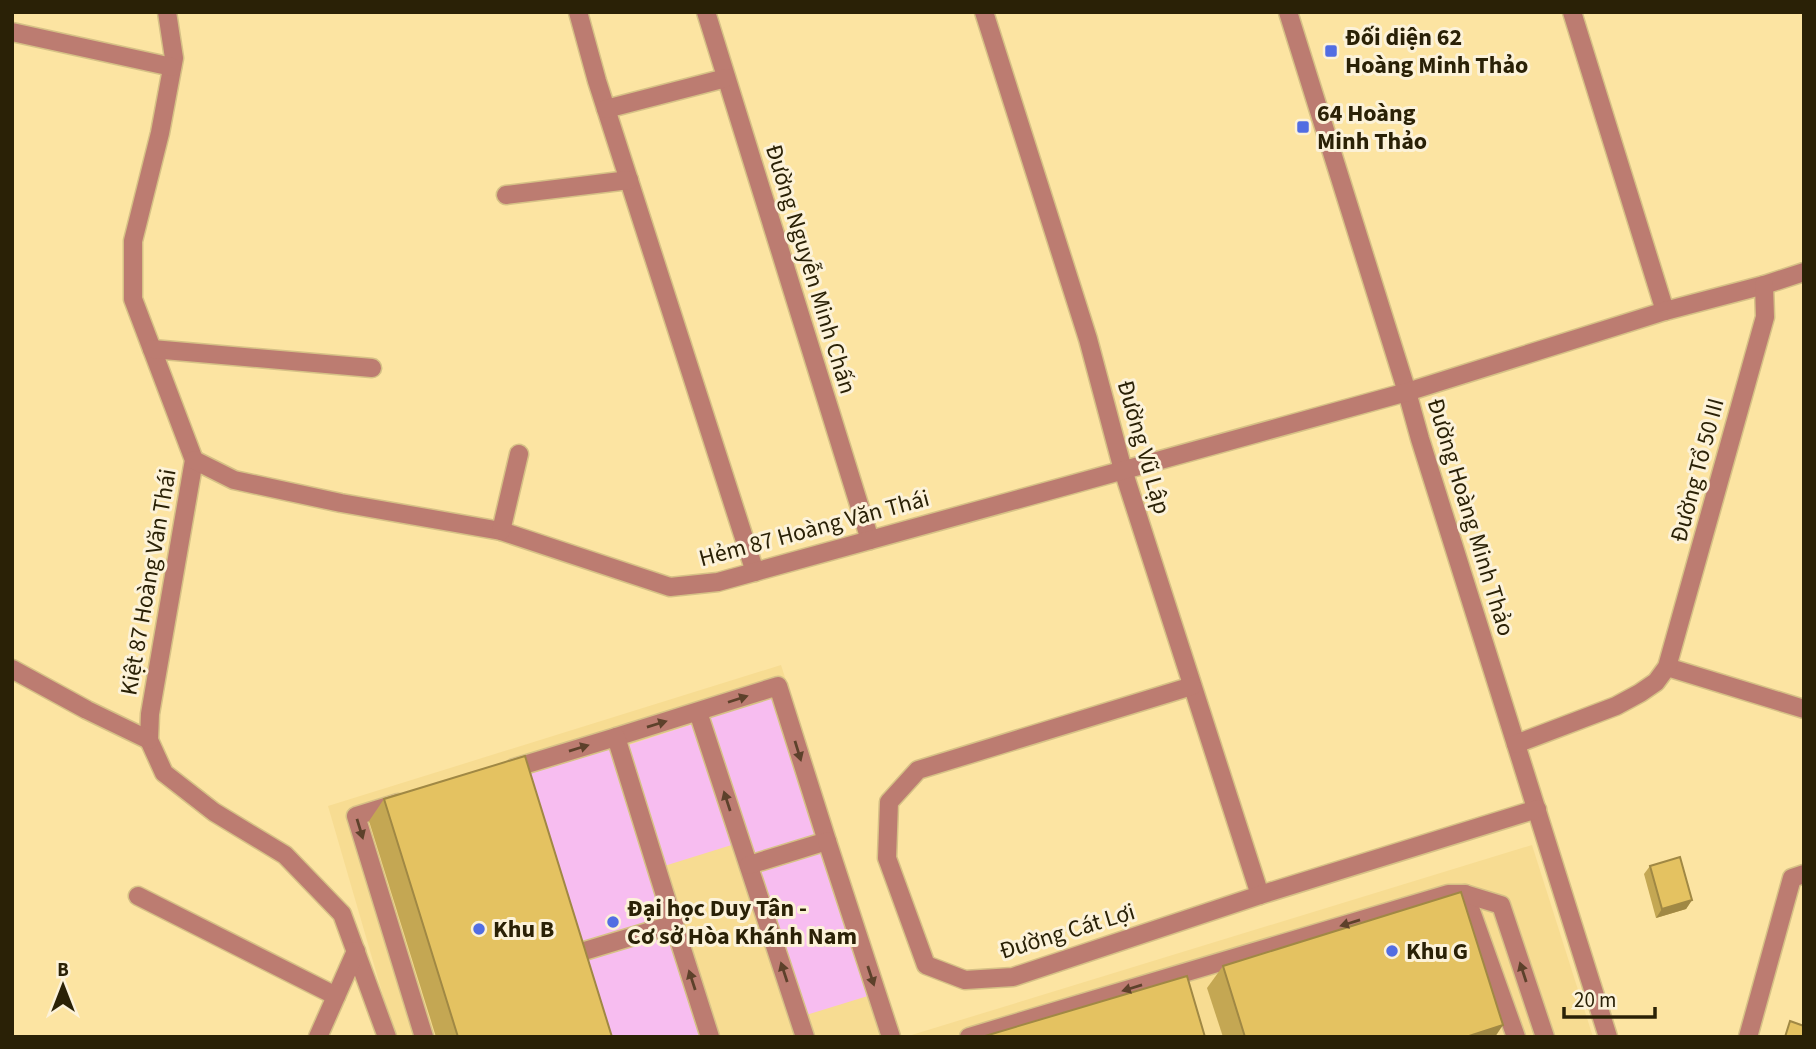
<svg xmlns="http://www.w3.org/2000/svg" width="1816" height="1049" viewBox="0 0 1816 1049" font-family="'Source Sans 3',sans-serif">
	<rect width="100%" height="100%" fill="#fce4a2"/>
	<!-- built -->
	<g fill="#f7dc92">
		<polygon points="781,665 901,1037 395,1037 328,806"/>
		<polygon points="1532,845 1593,1037 905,1037"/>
	</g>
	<!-- park -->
	<g fill="#f7bdf0">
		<polygon points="773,691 821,838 752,860 704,713"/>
		<polygon points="699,722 738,843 661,867 622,747"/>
		<polygon points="613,748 667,922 577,950 523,776"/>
		<polygon points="823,845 871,995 803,1016 755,867"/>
		<polygon points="669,932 703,1037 606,1037 581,959"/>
	</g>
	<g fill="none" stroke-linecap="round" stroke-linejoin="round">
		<defs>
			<g id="minor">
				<polyline points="167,12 174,58 160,133 133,241 133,299 194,460 150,714 149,740 164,773 214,812 285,855 342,914 387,1037"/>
				<polyline points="578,12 597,81 755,572"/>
				<polyline points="706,12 870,540"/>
				<polyline points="984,12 1088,339 1123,470 1260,895"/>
				<polyline points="1288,12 1407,392 1420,439 1608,1037"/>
				<polyline points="1572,12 1665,311"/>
				<polyline points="12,32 172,67"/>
				<polyline points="606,109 726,78"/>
				<polyline points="506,195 629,180"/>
				<polyline points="152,349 372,368"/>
				<polyline points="194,460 234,480 341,503 501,531 670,587 718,582 1407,392 1665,311 1764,285 1804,272"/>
				<polyline points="501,531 519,454"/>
				<polyline points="1667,667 1804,709"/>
				<polyline points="12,669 87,710 149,740"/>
				<polyline points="1192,686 918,770 889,802 887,858 926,965 965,980 1013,977 1260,895 1537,809"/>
				<polyline points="698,712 805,1037"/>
				<polyline points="616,737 778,686 827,841 749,865"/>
				<polyline points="1516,744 1616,706 1640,693 1656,682 1667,667 1765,317 1764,285"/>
				<polyline points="514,768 616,737 674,924 571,955"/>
				<polyline points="398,803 356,816 424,1037"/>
				<polyline points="827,841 891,1037"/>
				<polyline points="1465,894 1516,1037"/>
				<polyline points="138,896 336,996"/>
				<polyline points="674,924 710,1037"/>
				<polyline points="318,1037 356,951"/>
				<polyline points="969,1037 1448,894 1465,894 1501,905 1545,1037"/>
				<polyline points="1748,1037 1792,878 1804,874"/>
			</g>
		</defs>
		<!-- minor casing -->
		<use href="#minor" stroke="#d6c186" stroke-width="21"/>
		<!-- minor -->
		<use href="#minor" stroke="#bc7c71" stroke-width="18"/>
	</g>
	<!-- wall -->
	<g fill="#c4a753">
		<polygon points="384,799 612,1037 436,1037 369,821"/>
		<polygon points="1650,866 1692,900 1686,909 1656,918 1644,874"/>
		<polygon points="1223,966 1495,1037 1223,1037 1207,988"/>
	</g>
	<!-- shaded-wall -->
	<g fill="#a08844">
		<polygon points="1692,900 1686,909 1656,918 1662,909"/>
		<polygon points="1503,1025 1495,1037 1466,1037"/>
	</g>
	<!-- building -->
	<g fill="#e4c261" stroke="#a08844" stroke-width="2">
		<polygon points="525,756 612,1037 458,1037 384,799"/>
		<polygon points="1680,857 1692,900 1662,909 1650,866"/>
		<polygon points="1461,892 1503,1025 1466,1037 1245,1037 1223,966"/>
		<polygon points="1187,976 1205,1037 985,1037 985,1036"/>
		<polygon points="1790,1021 1804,1026 1804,1037 1785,1037"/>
	</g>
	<!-- one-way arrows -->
	<defs><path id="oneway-solid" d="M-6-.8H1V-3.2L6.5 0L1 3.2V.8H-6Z" transform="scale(1.75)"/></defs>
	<g fill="#5d412b">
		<use href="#oneway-solid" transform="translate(738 699) rotate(-18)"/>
		<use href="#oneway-solid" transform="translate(657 724) rotate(-17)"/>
		<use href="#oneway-solid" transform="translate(579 748) rotate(-17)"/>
		<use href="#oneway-solid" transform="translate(798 751) rotate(73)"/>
		<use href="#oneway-solid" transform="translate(727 801) rotate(-108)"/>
		<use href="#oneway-solid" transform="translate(360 829) rotate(73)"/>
		<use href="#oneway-solid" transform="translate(1350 923) rotate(163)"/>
		<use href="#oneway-solid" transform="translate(784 972) rotate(-108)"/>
		<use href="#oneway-solid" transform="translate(1523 972) rotate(-108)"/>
		<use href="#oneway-solid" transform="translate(871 976) rotate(72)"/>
		<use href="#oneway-solid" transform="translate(692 980) rotate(-108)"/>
		<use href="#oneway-solid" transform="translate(1132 988) rotate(163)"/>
	</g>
	<!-- markers -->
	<g fill="#526de2" stroke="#fcf2d9" stroke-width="2.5">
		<rect x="1324" y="44" width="14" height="14" rx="3.5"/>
		<rect x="1296" y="120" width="14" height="14" rx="3.5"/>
		<circle cx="613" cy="922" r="7"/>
		<circle cx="479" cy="929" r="7"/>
		<circle cx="1392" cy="951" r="7"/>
	</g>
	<g text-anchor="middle" stroke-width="6" stroke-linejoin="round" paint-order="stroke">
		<!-- poi labels -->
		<g font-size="24" font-weight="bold" fill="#2a2106" stroke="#fcf2d9" text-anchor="start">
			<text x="1345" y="45">Đối diện 62<tspan x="1345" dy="28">Hoàng Minh Thảo</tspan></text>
			<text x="1317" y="121">64 Hoàng<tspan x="1317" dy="28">Minh Thảo</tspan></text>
			<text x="627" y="916">Đại học Duy Tân -<tspan x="627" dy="28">Cơ sở Hòa Khánh Nam</tspan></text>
			<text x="493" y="937">Khu B</text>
			<text x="1406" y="959">Khu G</text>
		</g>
		<!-- street labels -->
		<g font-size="24" fill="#2a2106" stroke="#fcf2d9">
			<text transform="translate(811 269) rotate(73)" y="8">Đường Nguyễn Minh Chấn</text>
			<text transform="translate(1144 447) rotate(74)" y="8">Đường Vũ Lập</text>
			<text transform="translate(1697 470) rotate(-75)" y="8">Đường Tổ 50 III</text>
			<text transform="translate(1471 517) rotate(73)" y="8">Đường Hoàng Minh Thảo</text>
			<text transform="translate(814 528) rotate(-15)" y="8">Hẻm 87 Hoàng Văn Thái</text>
			<text transform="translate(148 582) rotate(-80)" y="8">Kiệt 87 Hoàng Văn Thái</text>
			<text transform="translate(1067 931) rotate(-17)" y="8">Đường Cát Lợi</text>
		</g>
	</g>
	<!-- border -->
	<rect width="1816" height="1049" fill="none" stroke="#2a2106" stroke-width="28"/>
	<!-- north arrow -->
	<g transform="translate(63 986)" stroke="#fcf2d9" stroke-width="5" paint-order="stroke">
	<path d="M0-5L12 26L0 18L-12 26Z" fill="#2a2106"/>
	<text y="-10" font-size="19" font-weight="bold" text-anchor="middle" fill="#2a2106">B</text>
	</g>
	<!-- scale -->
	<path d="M1564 1007v10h91v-10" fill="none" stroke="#2a2106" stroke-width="3.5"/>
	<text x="1574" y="1007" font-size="21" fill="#2a2106" stroke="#fcf2d9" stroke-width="5" paint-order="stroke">20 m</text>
</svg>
